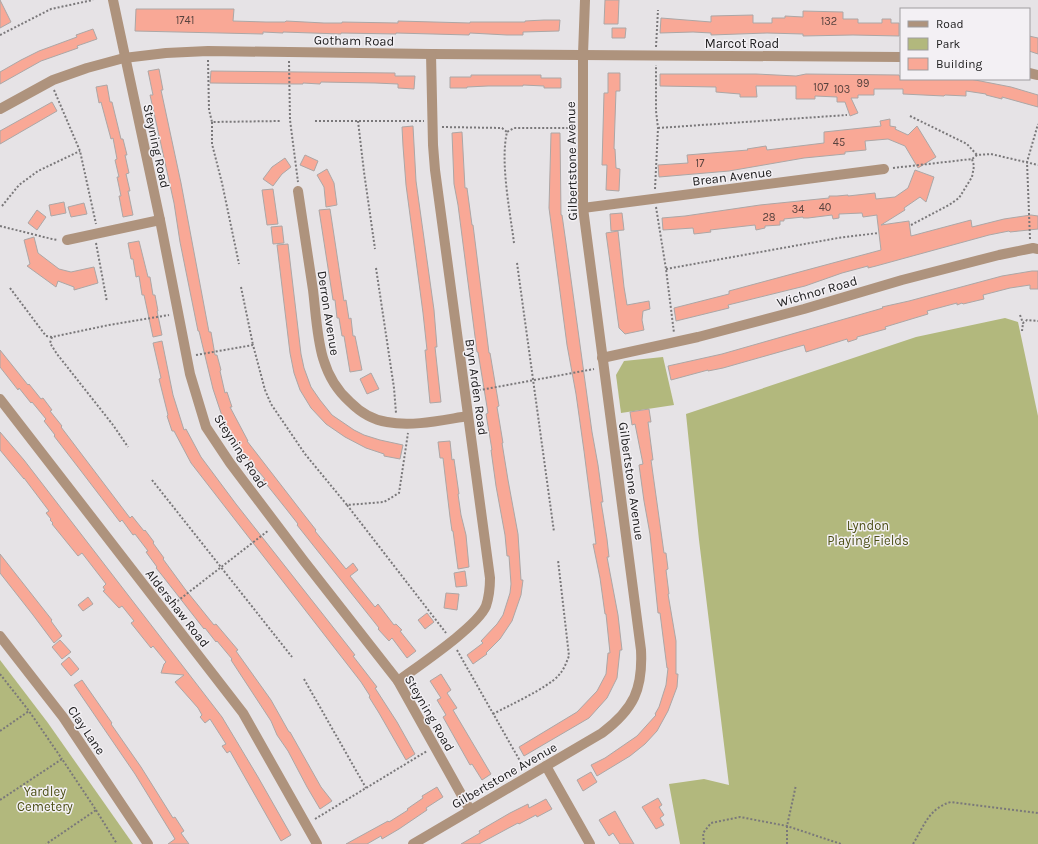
<svg xmlns="http://www.w3.org/2000/svg" width="1038" height="844" viewBox="0 0 1038 844" font-family="Karla,sans-serif">
	<rect width="100%" height="100%" fill="#e6e3e6"/>
	<!-- green -->
	<g fill="#b2b87d">
		<polygon points="1005,318 1018,322 1038,416 1038,844 680,844 669,784 704,779 729,785 699,540 686,414 916,337"/>
		<polygon points="663,357 674,405 621,413 616,375 624,361"/>
		<polygon points="0,660 48,723 133,844 0,844"/>
	</g>
	<!-- building -->
	<g fill="#f9a896" stroke="#aca7a6">
		<polygon points="0,0 11,22 0,28"/>
		<polygon points="605,0 619,0 618,24 604,24"/>
		<polygon points="136,9 234,9 233,21 266,22 285,22 286,21 324,23 342,23 342,22 398,23 398,21 470,23 470,22 525,22 525,21 544,20 560,20 559,31 523,32 523,35 507,35 470,33 469,35 396,33 396,34 341,33 341,34 283,32 283,33 263,32 263,34 135,31"/>
		<polygon points="803,11 843,12 843,19 858,19 858,23 882,23 882,19 891,19 891,23 899,23 899,36 853,35 803,36 803,34 767,33 711,35 711,33 693,32 660,33 661,18 711,22 711,16 753,15 753,23 772,23 772,18 785,18 785,16 803,17"/>
		<polygon points="612,28 626,28 625,38 612,38"/>
		<polygon points="93,29 97,39 77,46 78,48 41,61 0,84 0,72 21,60 39,51 77,37 76,35"/>
		<polygon points="1029,36 1038,38 1038,54 1029,51"/>
		<polygon points="159,69 163,90 161,90 181,183 209,332 211,332 215,355 217,355 221,370 220,371 225,393 227,392 232,407 230,407 248,441 247,441 305,516 316,530 315,531 346,569 353,563 358,570 350,576 375,607 378,604 394,625 396,624 402,630 400,631 416,651 407,658 392,638 389,641 378,629 379,628 297,525 298,524 287,510 263,480 265,479 240,450 222,416 213,389 199,331 198,331 180,242 174,203 150,95 153,95 148,71"/>
		<polygon points="211,71 395,73 395,76 415,76 414,89 398,88 398,84 375,83 321,82 320,84 303,83 303,84 294,84 210,83"/>
		<polygon points="608,73 620,73 620,91 616,91 614,149 615,149 616,168 620,169 619,191 606,190 607,165 602,165 604,93 608,93"/>
		<polygon points="660,74 756,74 796,76 806,74 899,75 901,79 970,79 1011,87 1038,95 1038,107 1002,97 1002,99 986,95 986,94 966,91 966,96 945,95 944,96 903,94 903,89 874,89 874,95 858,95 858,98 851,98 858,113 850,116 845,102 837,102 837,97 815,96 815,99 796,99 796,86 756,86 757,97 740,97 740,94 716,92 716,87 660,86"/>
		<polygon points="471,75 541,75 541,78 561,78 561,88 544,88 544,86 523,85 523,86 488,86 467,87 467,88 450,88 450,77 471,77"/>
		<polygon points="107,85 110,102 112,102 121,139 123,139 127,155 125,155 129,173 126,174 130,191 128,191 133,215 123,217 119,196 121,196 117,177 119,177 115,160 117,159 113,138 111,139 101,102 99,103 96,87"/>
		<polygon points="52,102 57,111 0,144 0,131"/>
		<polygon points="890,119 890,126 896,127 895,129 908,135 917,126 936,157 918,168 905,146 888,139 865,141 866,150 845,152 845,154 804,158 729,171 659,177 658,165 688,163 687,155 748,150 747,149 766,146 767,150 824,143 824,132 881,126 880,121"/>
		<polygon points="413,126 416,181 434,310 437,347 435,347 441,402 430,403 425,350 427,350 423,313 406,185 403,146 402,127"/>
		<polygon points="462,132 465,188 467,188 472,225 473,225 489,353 490,353 499,406 497,407 503,443 502,443 508,480 518,534 521,580 523,580 521,595 512,621 500,639 486,653 487,654 473,664 467,655 483,643 481,641 497,624 503,615 510,593 511,584 509,556 507,556 505,535 496,486 491,450 492,450 486,414 488,413 478,352 477,352 458,205 454,184 452,133"/>
		<polygon points="551,133 560,133 561,215 562,215 566,243 592,432 598,465 603,502 601,502 603,514 607,539 609,557 607,557 618,615 622,650 620,650 617,678 607,698 589,718 524,756 519,747 577,712 597,691 606,674 608,653 610,653 606,614 605,614 600,578 593,544 596,544 584,451 576,394 567,345 549,208"/>
		<polygon points="305,155 318,161 314,171 300,165"/>
		<polygon points="285,158 291,167 282,174 273,186 263,179 272,167"/>
		<polygon points="327,169 334,183 337,205 326,207 324,187 317,175"/>
		<polygon points="915,170 934,177 926,202 920,197 904,208 905,210 881,225 909,221 911,236 971,220 972,227 1004,219 1031,215 1038,216 1038,229 1010,232 1009,231 989,235 876,266 868,268 868,266 842,273 805,286 728,305 729,308 676,321 674,308 729,294 729,291 881,250 877,217 877,215 863,217 862,213 839,214 839,218 833,219 832,215 808,218 803,218 803,217 784,219 784,221 780,221 780,225 765,226 765,228 756,230 755,225 710,230 711,232 694,234 693,228 663,230 662,218 685,216 760,205 829,198 829,196 837,196 848,195 848,196 875,193 876,199 895,197 908,188"/>
		<polygon points="273,189 278,224 267,225 262,190"/>
		<polygon points="64,202 66,213 51,216 49,205"/>
		<polygon points="84,203 87,214 71,217 68,207"/>
		<polygon points="330,209 344,301 346,300 349,319 351,318 353,336 355,336 362,370 350,372 344,336 342,336 339,318 337,318 335,300 333,300 319,210"/>
		<polygon points="37,210 46,217 37,230 28,223"/>
		<polygon points="622,213 624,230 611,231 610,214"/>
		<polygon points="282,226 284,243 273,244 271,227"/>
		<polygon points="618,231 624,287 627,305 649,301 650,309 643,311 642,320 644,330 625,334 619,328 606,233"/>
		<polygon points="34,237 38,253 59,269 71,272 94,267 98,283 74,290 74,287 58,281 56,287 27,266 30,264 24,240"/>
		<polygon points="139,241 148,277 150,277 153,295 155,295 158,311 157,311 162,335 153,337 144,295 142,295 139,276 136,277 133,259 131,259 128,243"/>
		<polygon points="288,244 301,354 304,368 311,387 320,400 332,415 354,430 364,435 380,440 403,445 400,459 384,456 384,454 366,448 345,437 326,424 311,408 300,390 294,373 290,353 277,245"/>
		<polygon points="1032,271 1038,271 1038,289 1030,289 1030,285 1010,288 983,295 984,299 963,304 962,303 957,305 957,303 927,311 928,314 885,327 886,329 857,337 857,339 848,342 847,339 806,352 804,345 723,368 708,371 708,370 671,380 668,366 722,354 883,308 882,307 909,301 1002,276"/>
		<polygon points="162,341 173,395 184,430 186,429 201,457 236,504 355,655 353,656 377,687 375,688 397,722 415,754 406,760 379,713 369,697 370,696 361,682 191,463 174,431 172,431 167,416 168,415 159,379 161,378 153,343"/>
		<polygon points="0,350 28,385 29,384 41,399 43,398 52,410 50,411 62,426 61,427 130,518 132,516 144,531 145,530 154,542 153,543 164,558 163,559 185,589 214,625 216,624 238,650 236,651 271,700 289,732 290,732 321,787 332,801 320,809 307,787 288,751 277,735 271,721 231,660 232,659 217,641 216,642 205,628 204,629 161,574 156,568 157,567 146,552 148,551 135,534 133,535 122,520 120,522 81,471 54,436 55,435 44,421 46,419 32,402 31,403 19,388 18,390 0,367"/>
		<polygon points="371,373 379,389 367,394 360,379"/>
		<polygon points="649,409 651,422 648,422 653,460 651,460 664,553 666,553 668,569 666,570 669,594 668,594 676,641 676,674 678,674 677,687 668,711 657,731 645,744 630,756 597,776 591,765 605,758 637,736 656,715 655,714 659,707 666,685 668,668 667,668 660,613 658,613 650,534 644,501 639,465 643,464 635,424 632,425 630,412"/>
		<polygon points="0,432 24,460 222,717 258,777 291,835 281,841 230,751 227,753 222,746 226,744 210,719 205,723 200,717 202,715 198,708 175,682 184,675 161,673 164,664 166,662 153,646 151,648 131,623 134,621 122,606 119,608 103,591 105,590 103,587 106,584 82,553 78,556 52,524 53,523 50,520 51,519 46,513 49,511 24,478 24,479 0,450"/>
		<polygon points="450,441 452,460 454,459 459,494 458,494 461,515 466,535 469,567 458,569 453,531 452,531 450,517 443,458 440,458 438,442"/>
		<polygon points="0,554 52,620 51,621 62,636 54,643 33,615 0,573"/>
		<polygon points="465,571 467,586 456,587 454,573"/>
		<polygon points="446,593 459,594 457,610 444,608"/>
		<polygon points="88,597 93,604 83,611 78,605"/>
		<polygon points="427,613 434,622 425,629 418,620"/>
		<polygon points="60,640 71,652 62,659 52,647"/>
		<polygon points="69,657 79,669 71,676 61,664"/>
		<polygon points="441,674 451,690 447,693 457,708 453,710 491,774 482,780 472,764 470,765 443,717 446,715 437,700 441,698 430,681"/>
		<polygon points="82,680 112,723 111,724 141,767 173,818 175,817 184,831 181,833 189,844 168,844 175,839 135,774 74,685"/>
		<polygon points="591,772 597,782 583,791 577,780"/>
		<polygon points="437,787 443,797 426,808 427,810 399,829 382,839 381,836 367,844 346,844 388,821 389,822 408,810 407,809 423,798 422,796"/>
		<polygon points="658,798 662,805 659,807 664,815 660,818 664,825 656,829 642,807"/>
		<polygon points="546,799 552,809 537,817 536,815 519,824 518,823 479,844 461,844 480,833 479,831 510,813 528,804 529,808"/>
		<polygon points="615,811 624,827 634,844 620,844 613,833 609,836 599,820"/>
	</g>
	<g fill="none" stroke-linecap="round" stroke-linejoin="round">
		<!-- path -->
		<g stroke="#7a787a" stroke-width="2" stroke-dasharray="2 2" stroke-linecap="butt">
			<polyline points="0,35 51,9 93,0"/>
			<polyline points="656,47 658,10"/>
			<polyline points="208,60 209,110 212,122 281,121"/>
			<polyline points="289,61 290,120 298,182"/>
			<polyline points="54,90 80,151 96,224"/>
			<polyline points="910,116 967,144 977,155"/>
			<polyline points="315,121 424,121"/>
			<polyline points="358,121 364,172 375,249"/>
			<polyline points="212,122 212,144 222,183 239,264"/>
			<polyline points="442,127 502,128 507,132"/>
			<polyline points="658,128 847,115"/>
			<polyline points="893,168 972,159 977,155 991,154 1038,165"/>
			<polyline points="655,189 658,128 656,111 656,65"/>
			<polyline points="2,206 19,185 38,171 80,151"/>
			<polyline points="656,207 666,269 674,333"/>
			<polyline points="911,225 949,205 959,198 972,177 974,166 972,159"/>
			<polyline points="0,226 52,239 58,240"/>
			<polyline points="1030,239 1027,162 1038,124"/>
			<polyline points="96,243 107,302"/>
			<path d="M514,243C510,211 500,162 507,132L514,128H574"/>
			<polyline points="517,263 554,532"/>
			<polyline points="376,268 394,388 396,413"/>
			<polyline points="666,269 838,238 878,233"/>
			<polyline points="241,287 253,345"/>
			<polyline points="10,288 46,336 52,337 109,325 169,315"/>
			<polyline points="1020,315 1023,323 1027,320 1038,321"/>
			<polyline points="1022,331 1023,323"/>
			<polyline points="52,337 50,343 57,354 113,425 128,447"/>
			<polyline points="196,355 253,345 265,390 271,404 305,454 347,505 384,502 399,493 408,433"/>
			<polyline points="475,391 594,369"/>
			<polyline points="152,480 292,657"/>
			<polyline points="347,505 446,633"/>
			<polyline points="171,606 269,530"/>
			<polyline points="457,650 524,768"/>
			<polyline points="0,674 29,711 62,759"/>
			<polyline points="304,679 366,788"/>
			<path d="M493,714C510,705 547,688 558,676C564,670 566,663 569,656L558,560"/>
			<polyline points="0,731 29,711"/>
			<polyline points="0,800 62,759 96,810 46,844"/>
			<polyline points="96,810 117,844"/>
			<polyline points="315,819 427,751"/>
			<polyline points="704,844 703,833 711,823 740,817 787,826 841,844"/>
			<polyline points="787,844 787,826 796,785"/>
			<path d="M913,844C924,826 929,808 951,802L1038,813"/>
		</g>
		<!-- minor -->
		<g stroke="#ae937d" stroke-width="10">
			<polyline points="113,0 160,220 190,374 206,427 230,463 304,561 398,681 470,810"/>
			<polyline points="1029,73 1038,75"/>
			<polyline points="0,109 53,80 87,68 124,58 166,53 208,51 431,54 901,57"/>
			<path d="M298,191C303,224 308,257 313,290C318,331 317,373 350,402C360,412 373,420 387,422C413,427 442,420 468,416"/>
			<polyline points="583,208 884,169"/>
			<polyline points="67,240 160,220"/>
			<polyline points="602,358 698,337 804,309 902,280 999,255 1033,248 1038,249"/>
			<polyline points="0,399 243,713 317,844"/>
			<path d="M398,681C418,666 477,627 486,606C489,597 490,588 490,578L435,170L433,145L431,54"/>
			<polyline points="546,766 590,844"/>
			<path d="M413,844L602,733C634,709 643,689 641,650L583,208V54L585,0"/>
		</g>
		<!-- tertiary -->
		<polyline stroke="#ae937d" stroke-width="10" points="0,636 63,717 148,844"/>
	</g>
	<g text-anchor="middle" stroke-width="3" stroke-linejoin="round" paint-order="stroke">
		<!-- number labels -->
		<g font-size="11" fill="#57423e">
			<text x="185" y="24">1741</text>
			<text x="829" y="25">132</text>
			<text x="863" y="87">99</text>
			<text x="821" y="91">107</text>
			<text x="842" y="93">103</text>
			<text x="839" y="146">45</text>
			<text x="700" y="167">17</text>
			<text x="825" y="211">40</text>
			<text x="798" y="213">34</text>
			<text x="769" y="221">28</text>
		</g>
		<!-- street labels -->
		<g font-size="13" fill="#212021" stroke="#f3f0f4">
			<text transform="translate(354 40) rotate(1)" y="5">Gotham Road</text>
			<text x="742" y="48">Marcot Road</text>
			<text transform="translate(157 146) rotate(78)" y="5">Steyning Road</text>
			<text transform="translate(571 161) rotate(-91)" y="5">Gilbertstone Avenue</text>
			<text transform="translate(732 176) rotate(-7)" y="5">Brean Avenue</text>
			<text transform="translate(817 291) rotate(-16)" y="5">Wichnor Road</text>
			<text transform="translate(329 313) rotate(81)" y="5">Derron Avenue</text>
			<text transform="translate(477 387) rotate(82)" y="5">Bryn Arden Road</text>
			<text transform="translate(241 451) rotate(57)" y="5">Steyning Road</text>
			<text transform="translate(632 481) rotate(82)" y="5">Gilbertstone Avenue</text>
			<text transform="translate(178 608) rotate(52)" y="5">Aldershaw Road</text>
			<text transform="translate(430 713) rotate(60)" y="5">Steyning Road</text>
			<text transform="translate(87 730) rotate(56)" y="5">Clay Lane</text>
			<text transform="translate(504 775) rotate(-30)" y="5">Gilbertstone Avenue</text>
		</g>
		<!-- park labels -->
		<g font-size="13" fill="#4c4f16" stroke="#f3f0f4">
			<text x="868" y="530">Lyndon<tspan x="868" dy="15">Playing Fields</tspan></text>
			<text x="45" y="796">Yardley<tspan x="45" dy="15">Cemetery</tspan></text>
		</g>
	</g>
	<!-- legend -->
	<rect x="900" y="8" width="130" height="72" fill="#f3f0f4" stroke="#9f9da0"/>
	<rect x="908" y="21" width="20" height="6" fill="#ae937d" stroke="#9f9da0"/>
	<text x="936" y="28" font-size="12" fill="#212021">Road</text>
	<rect x="908" y="38" width="20" height="12" fill="#b2b87d" stroke="#9f9da0"/>
	<text x="936" y="48" font-size="12" fill="#212021">Park</text>
	<rect x="908" y="58" width="20" height="12" fill="#f9a896" stroke="#9f9da0"/>
	<text x="936" y="68" font-size="12" fill="#212021">Building</text>
</svg>
